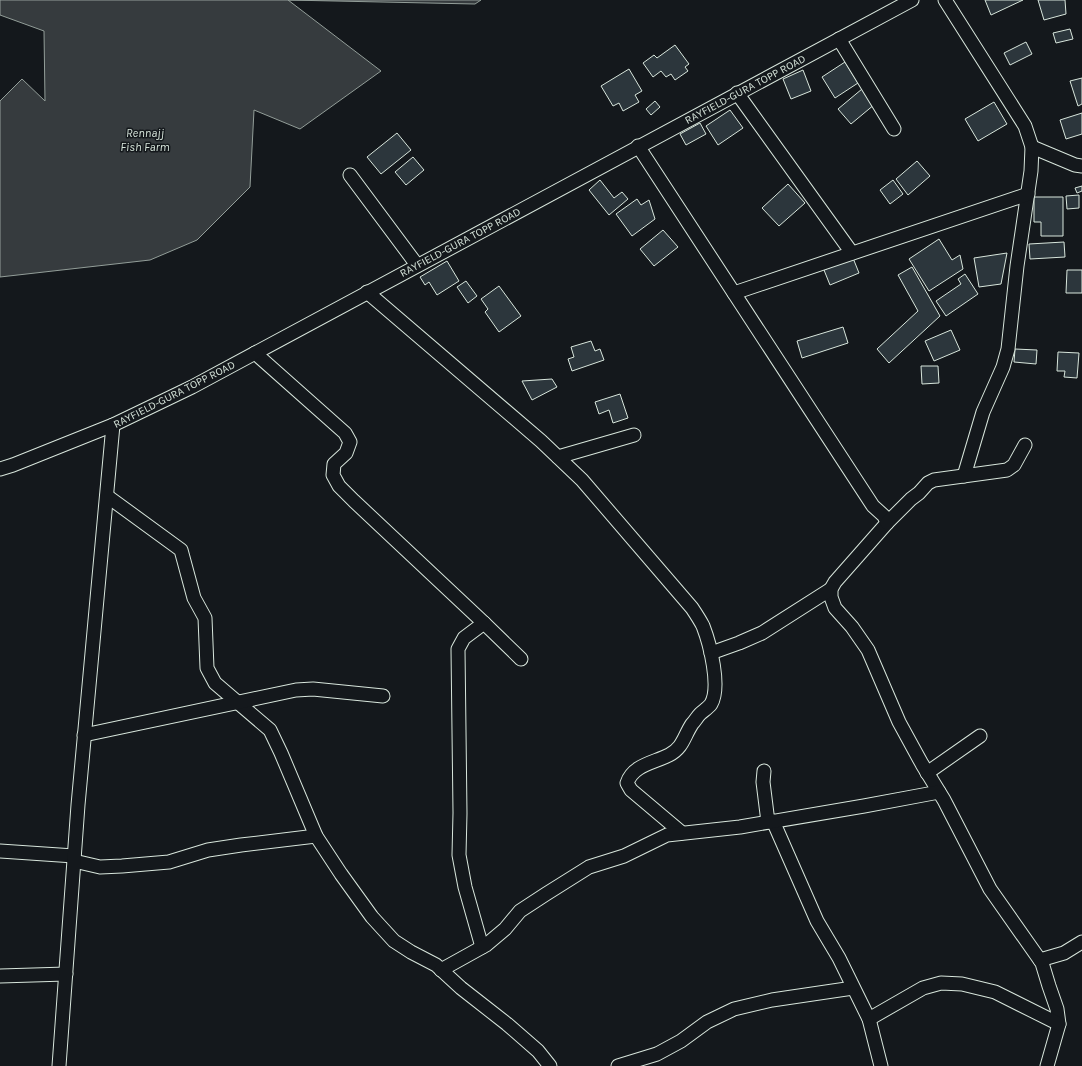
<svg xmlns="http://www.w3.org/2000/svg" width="1082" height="1066" viewBox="0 0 1082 1066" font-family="Karla,sans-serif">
	<rect width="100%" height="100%" fill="#14181c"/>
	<!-- water -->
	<polygon fill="#363b3e" stroke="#939e99" points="0,0 481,0 475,4 288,0 381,71 300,129 254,110 250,187 197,240 150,260 0,277 0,101 22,79 45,101 44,31 0,15"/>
	<!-- building -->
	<g fill="#2c363c" stroke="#d8e6dc">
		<polygon points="985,0 1023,0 991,15"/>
		<polygon points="1038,0 1065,0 1066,14 1044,20"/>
		<polygon points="1070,29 1073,39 1056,43 1053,33"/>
		<polygon points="1026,42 1032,54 1010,65 1004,53"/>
		<polygon points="675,45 689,64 685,67 688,71 675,80 671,74 666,77 661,71 653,77 643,63 654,55 657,58"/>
		<polygon points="845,62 858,83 835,98 822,77"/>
		<polygon points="629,69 642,91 635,95 639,102 623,111 619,103 613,106 601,86"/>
		<polygon points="803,70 811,91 791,99 783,79"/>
		<polygon points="1082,78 1082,104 1078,106 1070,81"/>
		<polygon points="862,89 875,104 851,124 838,109"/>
		<polygon points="655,101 660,107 651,115 646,109"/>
		<polygon points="994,102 1007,124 978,141 965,119"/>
		<polygon points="730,110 743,128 718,145 706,126"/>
		<polygon points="1082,113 1082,134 1066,139 1060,120"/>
		<polygon points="700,123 706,134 686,145 680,134"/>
		<polygon points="397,133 411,150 381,174 367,157"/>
		<polygon points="413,157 424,170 406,185 395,172"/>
		<polygon points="917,161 930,176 908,195 896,179"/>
		<polygon points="600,180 614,198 622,192 628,199 609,215 589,190"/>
		<polygon points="893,180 903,194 890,204 880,190"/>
		<polygon points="788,184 805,203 779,226 762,208"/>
		<polygon points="1082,186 1082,191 1077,193 1075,188"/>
		<polygon points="1079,195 1079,208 1067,209 1066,196"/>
		<polygon points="1034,197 1063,197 1063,236 1041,236 1041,222 1034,222"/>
		<polygon points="637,199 641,205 649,200 655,219 632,236 616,214"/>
		<polygon points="663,230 678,247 654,266 640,249"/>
		<polygon points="939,239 952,260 960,255 963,269 929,291 909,259"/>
		<polygon points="1064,242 1065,257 1030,259 1029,244"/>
		<polygon points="1007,253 1001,284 979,287 974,258"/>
		<polygon points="853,258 859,273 830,285 824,270"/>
		<polygon points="447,261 459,281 437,295 429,282 425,285 420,277"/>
		<polygon points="912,267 940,316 889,363 877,349 918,311 898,275"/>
		<polygon points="1067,270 1082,270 1082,293 1066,293"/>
		<polygon points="965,274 978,294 946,316 936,301 961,284 958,279"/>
		<polygon points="466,281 477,296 468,303 457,287"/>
		<polygon points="499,286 521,316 499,332 485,312 488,309 481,299"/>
		<polygon points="843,327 848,343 802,358 797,341"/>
		<polygon points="951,330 960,350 934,361 925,341"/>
		<polygon points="591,341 595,351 600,349 604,360 572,371 568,359 574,357 571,347"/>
		<polygon points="1015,349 1037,350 1036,364 1014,362"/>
		<polygon points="1058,352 1079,353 1077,378 1064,377 1065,371 1057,371"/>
		<polygon points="921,366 938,366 939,383 922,384"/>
		<polygon points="552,379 557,387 532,400 522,381"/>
		<polygon points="620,394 628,418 613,423 609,410 599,414 595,402"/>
	</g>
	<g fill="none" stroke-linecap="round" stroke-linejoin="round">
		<defs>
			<g id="minor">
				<polyline points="945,0 1025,126 1032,147 1031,171 1017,266 1008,349 1003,367 983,412 964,476"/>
				<polyline points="839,39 894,129"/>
				<polyline points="737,93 852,253"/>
				<polyline points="638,146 873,506 884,516 887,523 835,582 831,589 831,597 835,608 852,627 868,650 899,722 922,764 944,800 990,889 1042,963 1049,986 1057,1009 1059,1024 1047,1066"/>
				<polyline points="1032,147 1075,165 1082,166"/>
				<polyline points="350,175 417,265"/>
				<path d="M367,292L541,441L582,480L692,608C696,614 700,620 703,626C710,644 721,687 711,704C708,708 703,711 700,714C697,717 695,721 692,724C684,736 683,748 669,755C653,763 633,765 627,783L631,790L682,833"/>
				<polyline points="734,293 1028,194"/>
				<polyline points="255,353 345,433 350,442 346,453 334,464 333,475 339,486 354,501 484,623 521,659"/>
				<polyline points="558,457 634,435"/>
				<polyline points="0,469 13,465 113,425 192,387 912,0"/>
				<polyline points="107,496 181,550 194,598 205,618 207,668 215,683 270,730 281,753 316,836 341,874 372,917 394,941 411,952 436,965 461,988 507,1024 538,1051 550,1066"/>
				<polyline points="887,523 911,499 919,493 928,483 934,480 1007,470 1014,465 1025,445"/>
				<polyline points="711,653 739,643 762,633 831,589"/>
				<polyline points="84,735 296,690 313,689 383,696"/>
				<polyline points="764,771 763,782 768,822"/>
				<polyline points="927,773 980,736"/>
				<polyline points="773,821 817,921 839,958 869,1019 881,1066"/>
				<polyline points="0,851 74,856"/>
				<polyline points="74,861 100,867 122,866 169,862 208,850 241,845 316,836"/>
				<polyline points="482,947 465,887 459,855 460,813 458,649 464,638 484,623"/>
				<polyline points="1040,960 1064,953 1082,942"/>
				<polyline points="441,970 486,945 505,929 520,911 546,894 589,867 624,856 667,835 740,827 864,806 939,792"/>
				<polyline points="0,976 66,974"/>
				<polyline points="869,1019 923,988 941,983 962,984 995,992 1059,1024"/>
				<polyline points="59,1066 78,805 113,425"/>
				<polyline points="618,1066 657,1054 681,1041 707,1022 734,1009 772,1000 853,988"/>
			</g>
		</defs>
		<!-- minor casing -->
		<use href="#minor" stroke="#d8e6dc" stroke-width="15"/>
		<!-- minor -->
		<use href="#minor" stroke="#14181c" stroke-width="13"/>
	</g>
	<g text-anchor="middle" stroke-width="3" stroke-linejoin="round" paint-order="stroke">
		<!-- street labels -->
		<g font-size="11" fill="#d8e6dc" stroke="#14181c">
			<text transform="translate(745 89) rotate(-28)" y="4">RAYFIELD-GURA TOPP ROAD</text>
			<text transform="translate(460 242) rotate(-28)" y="4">RAYFIELD-GURA TOPP ROAD</text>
			<text transform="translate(174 394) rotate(-27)" y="4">RAYFIELD-GURA TOPP ROAD</text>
		</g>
		<!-- water labels -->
		<g font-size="12" font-style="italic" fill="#d8e6dc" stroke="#14181c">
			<text x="145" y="137">Rennajj<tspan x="145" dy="14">Fish Farm</tspan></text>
		</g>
	</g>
</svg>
